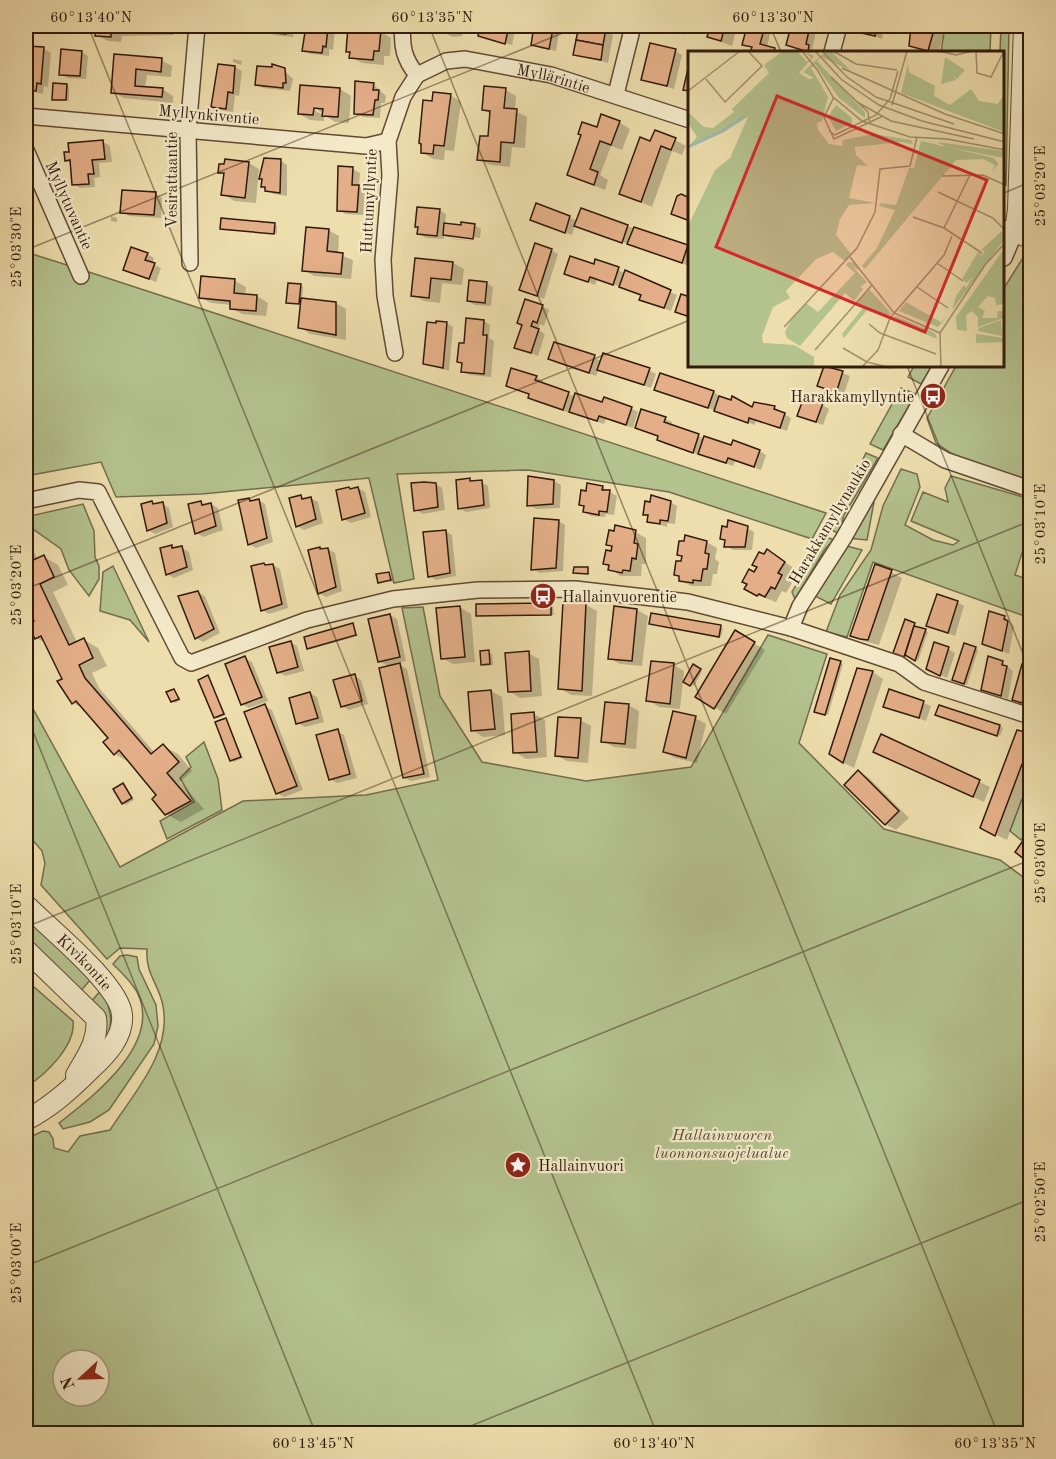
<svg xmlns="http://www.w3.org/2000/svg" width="1056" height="1459" viewBox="0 0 1056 1459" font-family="'Old Standard TT',serif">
	<rect width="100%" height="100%" fill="#eedead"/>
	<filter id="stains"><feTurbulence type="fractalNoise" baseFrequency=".00333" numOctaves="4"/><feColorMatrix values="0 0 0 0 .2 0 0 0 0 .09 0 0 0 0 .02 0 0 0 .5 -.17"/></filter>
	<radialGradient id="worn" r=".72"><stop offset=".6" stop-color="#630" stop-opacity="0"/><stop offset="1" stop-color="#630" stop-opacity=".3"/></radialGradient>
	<!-- green -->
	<g fill="#b4c28e" stroke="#726e4d" stroke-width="1.5" fill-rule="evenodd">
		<polygon points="945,26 991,26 990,52 941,52"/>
		<polygon points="1001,26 1009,26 1006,186 1004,169 1004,52 1000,52"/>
		<polygon points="26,252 95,274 826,513 812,539 669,492 528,470 397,474 414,579 394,583 369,478 202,494 116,497 101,462 26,476"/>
		<polygon points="1026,253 1030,254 1030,483 954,455 936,443 927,418 956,366 1004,366 1004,288"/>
		<polygon points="914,366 932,366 921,384 908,377"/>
		<polygon points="901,388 916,394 883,450 870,444"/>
		<polygon points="866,453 878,458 844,515 840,531 837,533 829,528"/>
		<polygon points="901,469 917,474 920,487 905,525 933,540 953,545 959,541 911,521 923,492 948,502 945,488 951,476 1030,499 1030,528 1015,575 1030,580 1030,618 873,562 847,637 826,632 840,595 871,550 883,506"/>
		<polygon points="869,501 874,502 867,540 847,538"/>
		<polygon points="83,504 94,531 95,557 99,566 99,579 89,596 69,570 61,549 26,524 26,517"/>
		<polygon points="824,536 834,540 825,549 795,599 792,592"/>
		<polygon points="843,545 862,550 831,604 813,595"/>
		<polygon points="113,566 149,642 130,620 100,611 103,572"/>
		<path d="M423,607L440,696L482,762L586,781L691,767L768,635L827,654L799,743L884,829L1000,860L1030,882V1433H26V1139L43,1131L49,1132L53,1139L54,1148L68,1152L80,1136L110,1130C133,1094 172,1053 163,1006C159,984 145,974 147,949L120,948L107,959L41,885L45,863L42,851L26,832V696L120,867L243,801L366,795L438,780L402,608ZM63,1360H99V1396H63Z"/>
		<polygon points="204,742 218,779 222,810 167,839 160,821 194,802 180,778 191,767 186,757"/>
		<path d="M1030,778V794L1026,812C1034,823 1028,830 1021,840L1010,831Z"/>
		<polygon points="26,912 91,979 79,993 26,942"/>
		<path d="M127,955L137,957L139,969L156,1005L158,1026L154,1044L109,1110L90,1122L63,1129L59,1123C94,1096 163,1043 137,992C131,981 121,972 113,964L120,956Z"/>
		<path d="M26,980L73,1021C76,1046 45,1075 26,1087Z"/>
		<path d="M102,989C111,1011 115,1023 104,1044L90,1003Z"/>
	</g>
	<!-- shadow -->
	<g fill="#0003">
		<polygon points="98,26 174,26 174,35 122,36 121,42 108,41 97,35"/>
		<polygon points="220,26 243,26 242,31 227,29"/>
		<polygon points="268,26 294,26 293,37 274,35 267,31"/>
		<polygon points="307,26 330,26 335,28 333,50 329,49 329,56 311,54 304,50"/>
		<polygon points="428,26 464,26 462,36 453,37"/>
		<polygon points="482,26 516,26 512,45 480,36"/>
		<polygon points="536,26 564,26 570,29 569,34 559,32 556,51 539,48 533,45"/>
		<polygon points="580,26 599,26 613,35 608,63 575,54"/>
		<polygon points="663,26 688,26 686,35"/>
		<polygon points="712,26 737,26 732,46 709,37"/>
		<polygon points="748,26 772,26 767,47 780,52 752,52 753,48 744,44"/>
		<polygon points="793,26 816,32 812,49 815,52 807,52 788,44"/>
		<polygon points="865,26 892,26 891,29 884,27 882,39 863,32"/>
		<polygon points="913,26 945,26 939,52 927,52 911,45"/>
		<polygon points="380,31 391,38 390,56 384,56 384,65 362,63 351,57 351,53 348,51"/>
		<polygon points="26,47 44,49 51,53 48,87 44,86 43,94 26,90"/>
		<polygon points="675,51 682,55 674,89 643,79"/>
		<polygon points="81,52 88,56 86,79 68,78 61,74"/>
		<polygon points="116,56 161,60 172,66 171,77 147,75 145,88 162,89 173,96 173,103 124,98 113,92"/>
		<polygon points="233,59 242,61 241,65 233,62"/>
		<polygon points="219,66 235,67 242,71 239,96 235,95 233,112 220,110 213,106"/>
		<polygon points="280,66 293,79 290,91 263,88 256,84 258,67"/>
		<polygon points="373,84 386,96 385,103 381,103 380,118 363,117 356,113"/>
		<polygon points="66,85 69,87 69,101 54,99"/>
		<polygon points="301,87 340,89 351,96 349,123 335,122 308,103 306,105 324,116 324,121 310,120 299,114"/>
		<polygon points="506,90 516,96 515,111 527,117 525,148 512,147 510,167 490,165 479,159 490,138 491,114 483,110"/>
		<polygon points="450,95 461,102 454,151 445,150 444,160 433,159 422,152 433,102"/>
		<polygon points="619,122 630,129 622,150 611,146 600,175 608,180 605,190 569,175 598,129"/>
		<polygon points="675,140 686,146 682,155 672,151 652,207 621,193 651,143"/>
		<polygon points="103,142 110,146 112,162 99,163 100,177 94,178 95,187 80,188 74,184 71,163 66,160 70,153 70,145"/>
		<polygon points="281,161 287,165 287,196 273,194 263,186"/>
		<polygon points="249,163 259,169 256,203 234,201 223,194 225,175 220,172"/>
		<polygon points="353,169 360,173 359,187 365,190 363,215 346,214 339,210"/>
		<polygon points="155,194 162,198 161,218 129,216 122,212"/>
		<polygon points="537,205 578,221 581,210 687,247 690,248 689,266 575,225 572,235 538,224 532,220"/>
		<polygon points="439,210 446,214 445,225 474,225 481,229 480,238 450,235 450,238 480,242 452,239 444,234 444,239 426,238 419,234 417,226"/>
		<polygon points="111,216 117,218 117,222 111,221"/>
		<polygon points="274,224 277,226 277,234 221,228"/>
		<polygon points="328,230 339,236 338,254 353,260 351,279 314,276 304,270"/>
		<polygon points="551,250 558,254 544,299 521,290"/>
		<polygon points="147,254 154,258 152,264 161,268 156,282 125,270"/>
		<polygon points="417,259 453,263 464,269 462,285 442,283 440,303 424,301 413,295"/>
		<polygon points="596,261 677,295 671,311 648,303 641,299 642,296 621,287 597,280 595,285 566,273 595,266"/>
		<polygon points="202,278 235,281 246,287 245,295 257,296 268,303 266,316 242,314 231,308 231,305 211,303 200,297"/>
		<polygon points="486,283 493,287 491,306 475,305 468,301"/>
		<polygon points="300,285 303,287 302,300 336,303 346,309 346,340 310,334 300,327 302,305 288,302"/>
		<polygon points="542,306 549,310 544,326 540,324 538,330 545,334 538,356 516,347"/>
		<polygon points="484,321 490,325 489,338 494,341 491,377 470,375 463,371 463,364 458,361"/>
		<polygon points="446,323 453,327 449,371 425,363"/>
		<polygon points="555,344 602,361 604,355 649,370 656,374 651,388 599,369 596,376 557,363 550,359"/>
		<polygon points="826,366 850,376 841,403 825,396 827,390 819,386"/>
		<polygon points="536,377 543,381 542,384 576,397 631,408 638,412 633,428 606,419 604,424 536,402 530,398 531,395 507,385"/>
		<polygon points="656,389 714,392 720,397 753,409 774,407 791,418 787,431 756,420 755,425"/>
		<polygon points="822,405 829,409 823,425 806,419"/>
		<polygon points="665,419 672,422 671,426 705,439 760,451 766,455 761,470 735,461 733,466 700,455 665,444 658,440 659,437 637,428"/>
		<polygon points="554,481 561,485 560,508 536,509 529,505"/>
		<polygon points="481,482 488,486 490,508 466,512 459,508"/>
		<polygon points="435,484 442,488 445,510 423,514 416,510"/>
		<polygon points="602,487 617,496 614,515 606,514 605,517 591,516 585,512 585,507 580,504"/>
		<polygon points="349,488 358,488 365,492 371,517 351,523 344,519"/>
		<polygon points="311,498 318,502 323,523 304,530 297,526 291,499"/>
		<polygon points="258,500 265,504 273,542 256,548 249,544 240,502"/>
		<polygon points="670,502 677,506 675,524 667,523 667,527 649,521 650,516 645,514"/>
		<polygon points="162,504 169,508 173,527 155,534 148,530"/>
		<polygon points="211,504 218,508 223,530 203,537 197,533 190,506"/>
		<polygon points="558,521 565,525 563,571 540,573 533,569"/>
		<polygon points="747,528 754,532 752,550 733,550 726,546 727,541 722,538"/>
		<polygon points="445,531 452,535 456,576 436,580 429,576"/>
		<polygon points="635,532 646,538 646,564 642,564 641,576 620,576 605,564 612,553 613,547 608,544"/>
		<polygon points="706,542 717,548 715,559 719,562 717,574 713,574 711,586 691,586 680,580 684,557 679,554"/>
		<polygon points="26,548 35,554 38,560 44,557 58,565 68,585 53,592 77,642 83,639 98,648 107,666 92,673 99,688 155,753 163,746 178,754 192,771 180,782 204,809 181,822 166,814 159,795 129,762 115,754 110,738 86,710 73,703 46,643 36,638 36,621 26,601"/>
		<polygon points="182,548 189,552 193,570 174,578 167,574"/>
		<polygon points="328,549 335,553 342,591 326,597 319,593"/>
		<polygon points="768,551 795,569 788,580 792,583 786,593 782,591 776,602 757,595 754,574"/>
		<polygon points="273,565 280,569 288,608 269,614 262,610"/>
		<polygon points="587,569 590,574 575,572"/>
		<polygon points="891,572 902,578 879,645 863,641 852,635"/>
		<polygon points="389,573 394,582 380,582"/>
		<polygon points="198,592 205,596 220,633 203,642 196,638"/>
		<polygon points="957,602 964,606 955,636 928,626"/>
		<polygon points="551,604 553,606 554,615 478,615"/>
		<polygon points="586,605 597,611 592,696 571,695 560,688"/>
		<polygon points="460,607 471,614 475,662 453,664 442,658"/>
		<polygon points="615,608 637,610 648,616 642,666 620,664 609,658"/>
		<polygon points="390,615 397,619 406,661 396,663 407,669 430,777 411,781 404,778 390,667 379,661"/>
		<polygon points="1005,617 1014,626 1009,654 984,644"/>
		<polygon points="905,621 928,632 918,661 898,654"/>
		<polygon points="651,623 720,627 723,628 721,637"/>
		<polygon points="352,624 358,636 311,649 308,648"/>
		<polygon points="736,632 765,650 726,714 697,697"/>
		<polygon points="290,642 297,646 304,671 285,676 278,672"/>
		<polygon points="976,648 978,650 967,685 957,681"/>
		<polygon points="948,649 955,653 947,678 934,672"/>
		<polygon points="489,652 492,654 493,665 485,666 482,664"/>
		<polygon points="528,653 539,659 542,696 520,698 509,691"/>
		<polygon points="245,658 252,662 268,701 249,708 242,704"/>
		<polygon points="989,658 1003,663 1013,671 1008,699 983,689"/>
		<polygon points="840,662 843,664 828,715 818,713"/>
		<polygon points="674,665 684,671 680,709 659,707 648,700"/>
		<polygon points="694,666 702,671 694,686 685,681"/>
		<polygon points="1027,668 1030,669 1030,684 1025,703 1016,701"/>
		<polygon points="858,669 873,672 883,679 854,768 836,759"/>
		<polygon points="354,676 361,680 368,704 349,710 342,706"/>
		<polygon points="208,677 226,715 218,718 215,717"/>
		<polygon points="174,690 181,700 175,703 172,701"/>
		<polygon points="491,691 502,697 505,735 483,737 472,730"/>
		<polygon points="890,691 931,706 926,721 885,706"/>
		<polygon points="310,693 317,697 324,722 305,727 298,723"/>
		<polygon points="628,705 639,711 636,749 614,747 603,741"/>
		<polygon points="265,706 272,710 303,790 284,797 277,793"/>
		<polygon points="940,707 1000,726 1003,728 1000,736 940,716"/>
		<polygon points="534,714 545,720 547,757 526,759 515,752"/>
		<polygon points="695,718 706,724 697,763 675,758 664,751"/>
		<polygon points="226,719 243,758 234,762 231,760"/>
		<polygon points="580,720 591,726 588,763 567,761 556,755"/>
		<polygon points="337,731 344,735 357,778 337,783 330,779"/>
		<polygon points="1017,732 1030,735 1030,777 1007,840 992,833"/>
		<polygon points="882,736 990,787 984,802 886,757"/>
		<polygon points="858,772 869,778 909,818 896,830 885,824"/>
		<polygon points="123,785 134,800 126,805 123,803"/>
	</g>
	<!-- building -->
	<g fill="#e4af88" stroke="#311a0c" stroke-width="1.5">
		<polygon points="96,26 126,26 125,33 111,31 111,37 95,36"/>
		<polygon points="126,26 144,26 144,30 138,29 137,33 125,32"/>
		<polygon points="144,26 168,26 167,32 144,30"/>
		<polygon points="266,26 287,26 286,34 266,32"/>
		<polygon points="306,26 328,26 326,47 323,46 322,53 302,51"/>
		<polygon points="426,26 452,26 451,31 443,29 442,32"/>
		<polygon points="480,26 509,26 505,44 478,36"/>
		<polygon points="534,26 563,26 562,31 553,29 549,49 531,45"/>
		<polygon points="579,26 596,26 606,29 603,45 576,40"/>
		<polygon points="710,26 725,26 721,41 707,37"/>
		<polygon points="747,26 765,26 760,44 775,48 774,52 750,52 752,47 742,45"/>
		<polygon points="791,26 810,26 806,44 809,45 808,52 786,45"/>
		<polygon points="863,26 877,26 875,36 861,33"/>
		<polygon points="911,26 935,26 928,51 909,46"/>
		<polygon points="348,27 381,30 379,51 374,51 373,60 349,58 350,52 346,52"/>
		<polygon points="576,40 603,45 601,60 573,55"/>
		<polygon points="650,43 676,49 667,86 641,80"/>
		<polygon points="26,46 44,47 41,84 37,83 36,91 26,90"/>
		<polygon points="61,49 82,51 80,76 59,75"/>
		<polygon points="114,54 162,58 161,72 136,69 135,86 163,88 162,97 111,93"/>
		<polygon points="690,60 690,91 683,90"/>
		<polygon points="218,64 235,66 233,93 228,92 226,109 211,107"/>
		<polygon points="272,64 285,68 286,83 283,83 283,88 255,85 257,66 272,67"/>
		<polygon points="355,81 374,83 373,90 379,90 378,100 375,100 373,115 354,114"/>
		<polygon points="53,83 67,84 66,100 52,100"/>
		<polygon points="300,85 340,88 338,117 322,116 323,109 314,108 313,115 298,114"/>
		<polygon points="484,86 506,88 504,108 517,109 514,143 501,142 500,162 477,160 480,136 488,136 490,111 482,110"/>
		<polygon points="433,92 451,94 444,146 434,145 433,154 421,153 421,144 419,143 423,100 432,101"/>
		<polygon points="601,114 620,121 611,145 600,141 590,169 598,172 594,185 567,175 581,135 578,134 582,122 597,127"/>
		<polygon points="655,130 676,138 671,150 661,146 641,202 619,194 640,137 650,141"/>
		<polygon points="103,140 105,159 92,160 94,174 88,174 89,184 72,185 70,160 65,161 64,152 69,152 68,143"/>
		<polygon points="264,158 281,159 280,193 265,191 265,187 261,187 262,179 259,179"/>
		<polygon points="225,159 249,162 245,198 221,195 224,173 218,173 219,164 224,164"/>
		<polygon points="338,166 353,167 352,185 359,185 357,212 337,211"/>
		<polygon points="122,190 156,192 154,215 120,213"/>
		<polygon points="681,194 690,198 690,221 671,214 677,196"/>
		<polygon points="536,203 570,216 565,233 530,220"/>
		<polygon points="417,207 440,209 437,236 417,234 418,227 415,227"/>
		<polygon points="581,208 628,225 622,243 574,226"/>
		<polygon points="221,218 275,223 274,234 220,229"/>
		<polygon points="461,222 475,224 473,239 443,235 444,223 461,225"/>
		<polygon points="306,227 329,229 327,251 343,253 341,274 302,271"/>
		<polygon points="634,227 688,245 682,263 627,244"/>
		<polygon points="535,243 552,249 537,296 519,290"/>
		<polygon points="131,247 148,253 145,260 155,263 149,279 123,270"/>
		<polygon points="570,256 594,264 595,259 619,267 613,285 590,277 588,282 564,274"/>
		<polygon points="415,258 453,262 451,280 431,278 429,298 411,296"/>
		<polygon points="625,270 671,290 664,308 639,300 641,295 619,287"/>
		<polygon points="201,276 235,279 234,293 257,295 256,311 230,309 230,301 199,298"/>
		<polygon points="469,280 487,282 485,303 467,301"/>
		<polygon points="288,283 301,284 299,304 286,303"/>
		<polygon points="681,294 690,297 690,317 675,312"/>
		<polygon points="301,298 336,302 336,335 298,328"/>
		<polygon points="525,299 543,305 537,323 533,321 531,326 539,329 531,353 514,348 522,325 517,323"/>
		<polygon points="466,318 484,320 483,335 487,335 484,374 461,372 462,363 457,362 459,343 464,343"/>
		<polygon points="436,321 447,322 443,368 423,364 427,322 436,323"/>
		<polygon points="554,342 595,355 589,373 548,359"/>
		<polygon points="603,353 650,368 644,385 597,370"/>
		<polygon points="824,366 843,371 834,400 824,397 826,389 817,386"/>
		<polygon points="511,368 537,376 535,380 569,392 563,410 528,398 529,394 506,386"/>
		<polygon points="660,373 714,391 708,408 654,390"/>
		<polygon points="575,393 602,402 604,397 632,407 626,425 599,416 597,421 569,412"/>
		<polygon points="719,396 731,400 732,396 752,407 754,402 775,406 774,409 785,413 780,428 749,418 748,423 714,411"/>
		<polygon points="804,397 823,403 816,422 797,416"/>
		<polygon points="641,409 666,417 664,422 699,434 693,453 657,440 658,436 635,428"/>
		<polygon points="704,436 731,445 733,440 760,450 754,467 728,458 726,463 698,454"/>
		<polygon points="528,476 554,480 553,504 527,506"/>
		<polygon points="470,478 470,481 482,480 484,505 458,509 456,480"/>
		<polygon points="424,482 436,483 438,507 414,511 411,483"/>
		<polygon points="587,483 603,486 602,490 610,490 607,512 599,511 599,515 583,512 584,506 579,505 581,490 586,491"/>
		<polygon points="349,487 350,489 358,487 365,513 342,520 336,490"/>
		<polygon points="301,495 302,499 311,497 316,519 296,527 289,498"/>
		<polygon points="651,495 671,501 668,521 660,520 660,524 647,522 648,515 643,515 645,501 650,502"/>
		<polygon points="249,498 250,501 259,499 267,538 248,545 238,500"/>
		<polygon points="152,501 153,504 163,502 167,523 147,531 141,504"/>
		<polygon points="201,501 202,505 211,503 216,526 195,534 188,504"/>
		<polygon points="534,518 559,520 556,568 531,570"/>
		<polygon points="728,520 748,526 745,547 724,547 725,540 720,539 722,526 727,527"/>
		<polygon points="615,525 636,530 634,543 638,544 636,559 632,558 630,571 623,570 622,573 608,570 609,565 603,564 606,550 611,551 612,546 606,545 609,530 614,531"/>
		<polygon points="446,530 450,573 428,577 423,532"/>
		<polygon points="685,535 707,541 705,553 709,554 707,569 703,569 701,581 693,580 693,583 679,581 679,576 674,575 676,561 681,561 682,556 677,555 679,541 684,541"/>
		<polygon points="172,545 172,548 182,546 187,567 166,575 160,548"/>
		<polygon points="320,547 320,549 328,548 336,587 318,594 308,550"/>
		<polygon points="767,549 785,562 778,573 782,575 775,589 771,587 765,597 759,594 757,596 744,589 747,584 742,582 749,569 754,572 757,567 752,565 759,552 764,554"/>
		<polygon points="26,554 29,562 44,555 54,577 40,584 69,645 84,638 93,658 79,665 85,678 151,754 163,744 179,762 167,773 191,801 165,815 152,799 156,795 119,750 114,755 103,742 108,738 76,701 72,704 57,681 62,679 41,636 35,639 28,624 34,621 26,604"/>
		<polygon points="264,563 265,565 273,564 282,604 261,611 251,566"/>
		<polygon points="875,564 892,570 868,640 860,639 850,636"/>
		<polygon points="574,567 588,567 588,574 573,573"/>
		<polygon points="389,572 391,580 378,583 376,574"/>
		<polygon points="198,591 214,629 195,639 178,596"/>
		<polygon points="937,594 958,601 948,633 926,626"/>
		<polygon points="563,602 586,603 582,691 558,689"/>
		<polygon points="551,603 551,615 476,616 476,604"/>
		<polygon points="460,606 465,657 441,659 436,608"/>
		<polygon points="614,606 637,609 632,661 608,659"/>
		<polygon points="989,611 1005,616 1004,619 1008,621 1002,651 982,644"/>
		<polygon points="651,613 721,625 719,637 649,624"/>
		<polygon points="390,614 400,657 378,662 368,619"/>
		<polygon points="905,619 915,623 904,657 893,653"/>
		<polygon points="353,623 356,635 307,649 304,637"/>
		<polygon points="914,626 926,629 915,661 905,655"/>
		<polygon points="735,630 755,642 714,709 695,697"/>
		<polygon points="291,641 298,667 277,673 269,647"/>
		<polygon points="934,642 949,647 940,676 926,669"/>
		<polygon points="964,643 976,647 964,684 952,680"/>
		<polygon points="489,650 490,664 481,665 480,651"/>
		<polygon points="529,651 531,691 508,692 505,653"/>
		<polygon points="245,656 262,697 241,705 225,664"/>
		<polygon points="988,656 1003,661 1002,665 1007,666 1001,696 981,690"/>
		<polygon points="830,658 841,661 825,715 814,712"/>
		<polygon points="651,661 674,663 670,704 646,701"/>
		<polygon points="400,663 424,774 403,778 379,668"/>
		<polygon points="693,664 701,669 690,686 683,682"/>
		<polygon points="1022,664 1028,666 1026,672 1030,674 1022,703 1012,700"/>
		<polygon points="857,668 873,671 843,763 829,754"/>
		<polygon points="355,674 362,701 341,707 333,680"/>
		<polygon points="208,675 224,714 214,718 198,680"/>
		<polygon points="174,689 179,699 171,702 166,692"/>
		<polygon points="889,689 924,701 919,718 883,707"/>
		<polygon points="491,690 495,729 471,731 468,692"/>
		<polygon points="310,692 318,718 296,724 289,698"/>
		<polygon points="605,702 629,704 625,744 601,742"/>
		<polygon points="265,704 297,786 276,794 244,712"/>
		<polygon points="939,705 1000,725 997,736 935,715"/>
		<polygon points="673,711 696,716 686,758 663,752"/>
		<polygon points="534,712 537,752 513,753 511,714"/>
		<polygon points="558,717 581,718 578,758 555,756"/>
		<polygon points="226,718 241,757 230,761 215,722"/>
		<polygon points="338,729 350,774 329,780 316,735"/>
		<polygon points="1017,730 1030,733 1030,743 995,836 980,828"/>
		<polygon points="881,734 980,780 973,797 873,752"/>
		<polygon points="858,770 899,811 885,825 844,785"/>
		<polygon points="123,783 132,798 122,804 113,789"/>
		<polygon points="1027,835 1030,838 1030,864 1015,852"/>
	</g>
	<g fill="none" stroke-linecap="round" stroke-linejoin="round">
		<defs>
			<g id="minor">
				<polyline points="832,52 839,26"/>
				<path id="s1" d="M417,75L446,61L465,59L551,75L690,120"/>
				<polyline points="616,94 633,26"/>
				<polyline points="26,116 366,146 388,141"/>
				<polyline points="26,150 81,276"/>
				<polyline points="1004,228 1015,232 1004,258"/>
				<polyline points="190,263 188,130 197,26"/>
				<path d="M395,353L385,296L383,260L390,175L388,141L403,97L417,75C404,59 401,46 403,26"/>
				<polyline points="901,434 945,460 1030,489"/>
				<polyline points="26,501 79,490 98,492 179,652 182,658 191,663 307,620 393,599 478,590 575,589 688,602 791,628 899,664 924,682 1030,716"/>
				<polyline points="791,628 800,606 843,539 941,366"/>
			</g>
			<g id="tertiary">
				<polyline points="1024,26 1018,209 1015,232 1030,238"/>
				<path id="s2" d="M26,905C48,927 120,985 122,1015C124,1037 106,1055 91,1069C71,1089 51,1107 26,1120"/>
				<path d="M26,950L96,1018C99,1040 87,1056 76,1075"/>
			</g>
		</defs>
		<!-- minor casing -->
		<use href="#minor" stroke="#604b34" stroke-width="18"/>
		<!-- tertiary casing -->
		<use href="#tertiary" stroke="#604b34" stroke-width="22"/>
		<!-- minor -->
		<use href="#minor" stroke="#f4eaca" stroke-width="15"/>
		<!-- tertiary -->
		<use href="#tertiary" stroke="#f4eaca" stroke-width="20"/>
	</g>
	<!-- ticks -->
	<path fill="none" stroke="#311a0c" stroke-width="1.5" stroke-opacity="0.45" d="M88,26L657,1434M429,26L998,1434M770,26L781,52M1004,193L1030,182M26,250L580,26M907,366L1030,671M26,589L690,320M26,714L316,1434M26,927L1030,521M26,1266L1030,860M451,1434L1030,1199"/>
	<!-- icons -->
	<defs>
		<symbol id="bus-disc" viewBox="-11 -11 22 22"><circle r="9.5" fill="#8f2418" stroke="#f4eaca"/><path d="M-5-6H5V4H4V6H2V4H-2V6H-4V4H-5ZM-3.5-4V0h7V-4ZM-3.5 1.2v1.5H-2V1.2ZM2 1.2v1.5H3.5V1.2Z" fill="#fff"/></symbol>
		<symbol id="sight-disc" viewBox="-11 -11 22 22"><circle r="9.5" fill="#8f2418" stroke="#f4eaca"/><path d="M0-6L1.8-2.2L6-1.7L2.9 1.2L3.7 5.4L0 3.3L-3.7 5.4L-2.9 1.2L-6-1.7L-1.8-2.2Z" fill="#fff"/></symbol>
	</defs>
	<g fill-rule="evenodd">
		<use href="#bus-disc" x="918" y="381" width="30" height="30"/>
		<use href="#bus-disc" x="528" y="581" width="30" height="30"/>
		<use href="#sight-disc" x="503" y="1150" width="30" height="30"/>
	</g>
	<g text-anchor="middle" stroke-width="4.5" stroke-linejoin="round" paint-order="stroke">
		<!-- street labels -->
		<g font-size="16" fill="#311a0c" stroke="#f4eaca">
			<text dy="6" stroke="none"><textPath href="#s1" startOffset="142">Myllärintie</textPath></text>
			<text transform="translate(209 114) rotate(5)" y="6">Myllynkiventie</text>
			<text transform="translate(171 180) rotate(-90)" y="6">Vesirattaantie</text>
			<text transform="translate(368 201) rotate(-87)" y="6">Huttumyllyntie</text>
			<text transform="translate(70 205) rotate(66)" y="6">Myllytuvantie</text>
			<text transform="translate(829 521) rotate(-59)" y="6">Harakkamyllynaukio</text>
			<text dy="6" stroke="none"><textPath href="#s2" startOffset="82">Kivikontie</textPath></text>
		</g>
		<!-- poi labels -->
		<g font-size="16" fill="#311a0c" stroke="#f4eaca" text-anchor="start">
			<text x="914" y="402" text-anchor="end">Harakkamyllyntie</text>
			<text x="562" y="602">Hallainvuorentie</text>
			<text x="538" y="1171">Hallainvuori</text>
		</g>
		<!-- park labels -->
		<g font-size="16" font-style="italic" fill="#584c33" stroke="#f4eaca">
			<text x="722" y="1140">Hallainvuoren<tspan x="722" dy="18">luonnonsuojelualue</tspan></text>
		</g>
	</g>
	<!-- overview -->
	<g transform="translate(688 51)">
		<rect width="316" height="316" fill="#eedead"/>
		<path d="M95,0H109L119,11L123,7L116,0L126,5L130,1L111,22L121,28L126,27L115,21L138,0H143L162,19L133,6L129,10L177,61V67L151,47L127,13L123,17L140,46L134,70L129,72L130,79L141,93L154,95L155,89L186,83L223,89L225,93L212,91L167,96L168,104L180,115L169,114L161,147L188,152L161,154L152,168L148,184L163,203L157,210L145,201L128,208L98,240L102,247L85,256L74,285L75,292L106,294L126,306V316H0V175L27,119L42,107L60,66L0,96L9,86L0,72V61L16,76L25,77L46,61L44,58L81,22L76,14ZM257,6L277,19L269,28L266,25L268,29L253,33ZM220,13L221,21L247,35L246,45L262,54L283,38L291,50L310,53L316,43V24V81L213,42ZM148,54L164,67V72L148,80L140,66ZM233,90L306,107L310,113L304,121L307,114L295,108L268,109L177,218L174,215L189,197L207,159L191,155L192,152L208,154L221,117H226ZM249,91L316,100V107L259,96ZM314,180L316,189L264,259L268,245L276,234L278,237L285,225L279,232L274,228L290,201L294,204L297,200L293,199ZM316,198V253L308,254L307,247L300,245L290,256L297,260L294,267H309L310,260H316V267L290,276V266L284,260L278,264L279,280L269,279L268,266ZM160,211L166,212L171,219L165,216L179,231L172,236L175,238L166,250L157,242L112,295L99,287L97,281L105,265L118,252L130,261L167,222L158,214ZM181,238L203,262L200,266L179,259L156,287L154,283L175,257L168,251ZM218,251L253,271L261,263L250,276L211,260ZM208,265L247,282L249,288L204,268ZM313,269L314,285L290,280L291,277ZM288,283L316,287V291L288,292Z" fill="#b4c28e"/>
		<path fill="none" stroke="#9eb9b5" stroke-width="3" d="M0,96L35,80L56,66"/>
		<path fill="none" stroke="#a2906d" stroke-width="1.5" d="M114,0L131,21M127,0L154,29L191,54L234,70L317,91M134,0L159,26L188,46L266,73M145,0L168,13L209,19M250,0L268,4L285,0M288,0L289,22L303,26L316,0M154,17L257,63L317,83M130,20L145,46L174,70L222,86L259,88L317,99M143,26L180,61L181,70M18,28L37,51L74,15L60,0M0,40L52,0M146,46L136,66L146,88L195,65M169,51L203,70L286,88M204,54L219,0M141,80L147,84L188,64L202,48L210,20M254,125L295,124L317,134M250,141L305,167L317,179M225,166L256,177L294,202M256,177L282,124M162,206L206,262L252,282M249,212L275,230M229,236L260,257M181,273L192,282L248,303M96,276L169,197L187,161L192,118L222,115L229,86M155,297L179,311M127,299L184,234M179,311L203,317M173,317L190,299L202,267L256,204L264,185M253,317L252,282L297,214L317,192"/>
		<path fill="#d62828" fill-opacity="0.15" stroke="#d62828" stroke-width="3" d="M89,45L299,129L237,281L28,196Z"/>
		<rect width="316" height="316" fill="none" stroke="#311a0c" stroke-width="3"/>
	</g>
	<!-- margin -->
	<rect width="1056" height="1459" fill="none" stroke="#eedead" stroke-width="66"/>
	<!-- north arrow -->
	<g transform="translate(81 1378) rotate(248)"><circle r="28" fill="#f4eaca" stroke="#a6977e" stroke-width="1.5"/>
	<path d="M0-4.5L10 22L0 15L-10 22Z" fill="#8f2418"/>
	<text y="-9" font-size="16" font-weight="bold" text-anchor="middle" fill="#311a0c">N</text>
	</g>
	<rect x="33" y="33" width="990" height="1393" fill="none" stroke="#311a0c" stroke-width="2"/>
	<g font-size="15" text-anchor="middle" fill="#311a0c">
		<text x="91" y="22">60°13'40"N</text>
		<text x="432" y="22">60°13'35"N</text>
		<text x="773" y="22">60°13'30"N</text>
		<text transform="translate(1040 186) rotate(-90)" y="5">25°03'20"E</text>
		<text transform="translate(16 247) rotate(-90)" y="5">25°03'30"E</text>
		<text transform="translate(1040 524) rotate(-90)" y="5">25°03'10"E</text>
		<text transform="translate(16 585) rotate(-90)" y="5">25°03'20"E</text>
		<text transform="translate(1040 863) rotate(-90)" y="5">25°03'00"E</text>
		<text transform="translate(16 924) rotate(-90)" y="5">25°03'10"E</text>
		<text transform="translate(1040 1202) rotate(-90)" y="5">25°02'50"E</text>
		<text transform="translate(16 1263) rotate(-90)" y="5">25°03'00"E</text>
		<text x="313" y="1448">60°13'45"N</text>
		<text x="654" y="1448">60°13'40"N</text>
		<text x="995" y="1448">60°13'35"N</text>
	</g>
	<rect width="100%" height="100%" filter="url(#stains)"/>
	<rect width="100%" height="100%" fill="url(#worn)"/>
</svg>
